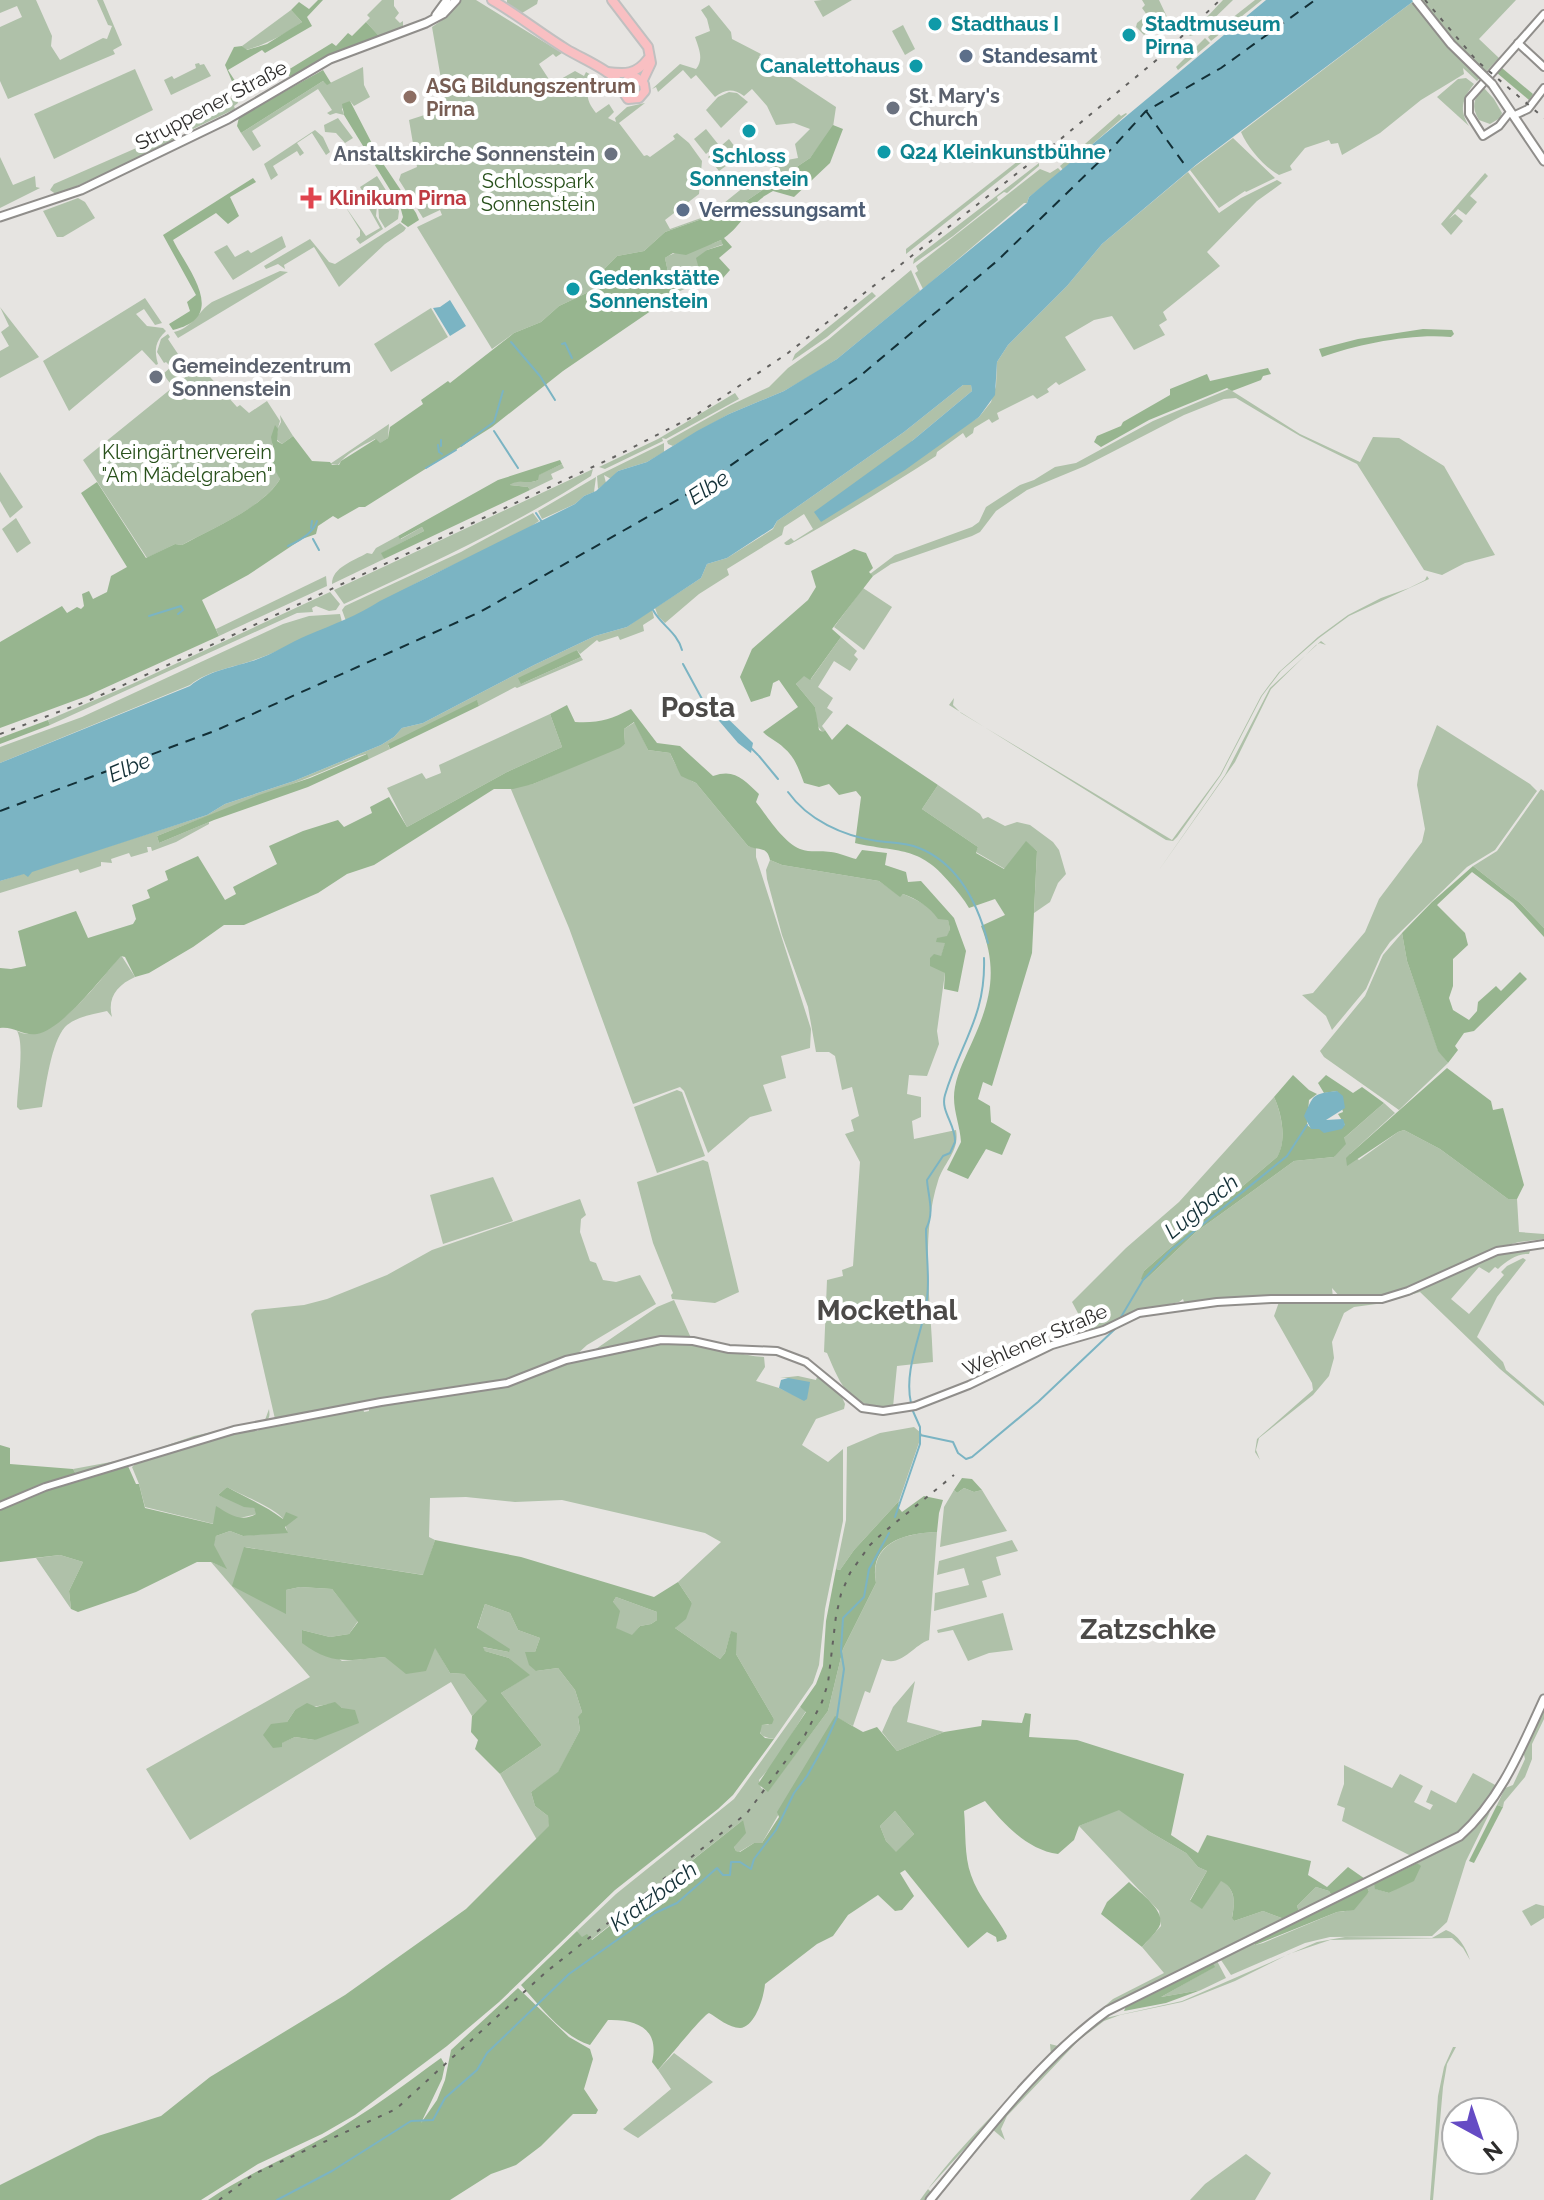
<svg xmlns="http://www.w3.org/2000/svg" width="1544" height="2200" viewBox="0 0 1544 2200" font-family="Raleway,sans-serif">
	<rect width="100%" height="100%" fill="#e6e4e1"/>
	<!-- green -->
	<g fill="#afc1a9" fill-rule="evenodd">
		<polygon points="0,0 36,0 52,36 51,46 60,60 103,38 107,39 112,26 108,25 97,0 103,0 122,45 113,50 115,54 8,99 0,81 0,27 22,17 17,6 0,13"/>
		<polygon points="382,0 394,0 394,6 399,13 395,18 400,23 403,21 403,27 379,36 366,22 370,18 367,15"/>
		<path d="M461,0H476L562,53L556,57L553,54L539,64L552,84L575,71L584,76L586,72L593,76C586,93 585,99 596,113L609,104L614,112L608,118L616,122L615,118L627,107L645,103L619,123L644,156L647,155L650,157L675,139L673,136L677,133L689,143L702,161L699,194L665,220L670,229L701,218L715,208L716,211H723L724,203L760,174L770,177L771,167L781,157L787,160L798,158L795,144L810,129L794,123L776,125L767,106L752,89L744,96C733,88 725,89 715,97L696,75L691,79L683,70L658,92L656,87L652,89L680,64L696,69C704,59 699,49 695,37L710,31L707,19L701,10L709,5L731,32L732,39L761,54L759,57L772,68L780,70L836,107L833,127L810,158L724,216L699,220L665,232L644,251L617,256L596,277L595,289L559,306L541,322L514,333L492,349L417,227L442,215L440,210L423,218L399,180L401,174L417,167L409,120L446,108L432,27L448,16Z"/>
		<polygon points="507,0 538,0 537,4 522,13 507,5"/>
		<polygon points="822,0 852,0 823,17 814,1"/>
		<polygon points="1142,0 1159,0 1167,17 1144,35 1136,27 1137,23 1147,15 1142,8 1145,5"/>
		<polygon points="1223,0 1233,0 1198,34 1189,36"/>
		<polygon points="1255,0 1262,0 1211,41 1208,37"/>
		<path d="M1415,0H1516L1479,39L1499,58L1477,81L1463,68L1464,74L1421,100L1380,133L1342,155L1338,143L1331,144L1329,140L1305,148L1290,166L1292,170L1279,175C1264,167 1248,148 1241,132Z"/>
		<path d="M291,10L302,22C284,35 267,44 246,50L242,46Z"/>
		<polygon points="903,25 915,49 905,55 892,31"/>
		<polygon points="1205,38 1210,43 1178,70 1176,67"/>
		<polygon points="199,63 200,65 204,64 211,76 171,95 164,80 172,76 174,79 196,68 195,64"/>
		<polygon points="363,67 364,85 370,97 354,106 350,101 342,109 344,115 336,113 330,115 327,113 332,110 318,89 252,131 261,146 253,151 241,133 323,81 328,84"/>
		<polygon points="135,69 153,110 54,159 34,114"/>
		<path d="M1466,78L1474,84C1462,99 1459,110 1469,126L1437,97L1458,79Z"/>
		<path d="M1484,88L1494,99L1502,113L1500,118L1490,124L1479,120C1471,107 1473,98 1484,88Z"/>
		<polygon points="729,92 737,93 748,102 721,128 706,110 718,97"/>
		<polygon points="236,96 238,103 234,106 235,109 191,130 186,128 182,122"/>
		<polygon points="1126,113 1127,114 1063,170 1060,166 1119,114 1121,116"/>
		<polygon points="338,118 353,138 345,143 336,133 325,132 324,125"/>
		<polygon points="706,129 718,144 706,154 694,139"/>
		<polygon points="315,130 323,137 330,152 326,155 312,133 297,143 304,153 300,156 297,151 273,166 278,175 271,180 264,164"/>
		<polygon points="173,132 177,134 176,141 57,195 50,190 54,184"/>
		<polygon points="1233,138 1275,178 1246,192 1245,191 1219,208 1190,170"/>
		<polygon points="729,139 741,155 719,171 708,157"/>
		<polygon points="1037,146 1040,148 906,254 906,249"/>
		<polygon points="0,157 13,185 35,176 36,187 40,188 0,208"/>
		<polygon points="1039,163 1039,166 1007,193 1004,192 997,197 998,200 953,236 913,264 914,259"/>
		<polygon points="1058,168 1062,172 1029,197 1027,203 1024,203 923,289 915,273 918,271 916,266 1040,169 1050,173"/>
		<path d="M1188,172L1219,213L1241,198L1277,180L1282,183L1257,201L1207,252L1220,266L1163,312L1167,320L1159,325L1165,335L1134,350L1112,316L1094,320L1065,337L1086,370L1059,385L1056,382L1047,389L1049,392L1037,399L1033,395L997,413L999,419L992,423L989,419L974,428L973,433L966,438L963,433L937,452L936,456C888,487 839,517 789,545H786L784,543L791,538L794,541L813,529L804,514L784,527L782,535L727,569L729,575L699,594L665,623L658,616L655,608L701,578L707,564L727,558L773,529L777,521L904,432L963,385L971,384L972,391L912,441L968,424L979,417L991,402L996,386L997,362L1008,345L1067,286L1102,244Z"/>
		<polygon points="1485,173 1488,176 1470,196 1477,202 1466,215 1458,209 1449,219 1455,214 1463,221 1451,235 1441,224"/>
		<polygon points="377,176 399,211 398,219 385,228 379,218 378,204 366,197 360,187"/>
		<polygon points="362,196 377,206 376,216 383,229 360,244 356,239 360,236 360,230 345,206 366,236 380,228"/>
		<polygon points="78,198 85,202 95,218 63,237 57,237 43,211"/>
		<polygon points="400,223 406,228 404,231 385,244 339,287 314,247 284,265 285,269 278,264 266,269 264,266 310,239 329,262 335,264"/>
		<polygon points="282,236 286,247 233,280 214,252 227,245 235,257 248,250 251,253"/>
		<path d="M721,240L724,244L707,250L699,269L708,279L680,291L668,272L665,258C681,247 703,249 721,240Z"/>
		<polygon points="911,270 920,291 837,359 810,376 784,391 729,414 673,446 668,444 667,441 731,405 769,387 788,368 829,339"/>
		<path d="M280,271L288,272L178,338L174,332C194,327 197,312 212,302Z"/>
		<polygon points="872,292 876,296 827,337 792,361 795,354"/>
		<path d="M145,298L162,323L155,325L144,309L136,314L147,326L163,328L166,331C155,341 154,350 158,364L156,365L142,350L69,411L43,361Z"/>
		<polygon points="0,307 39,357 0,378 0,351 9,346 1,332 9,326"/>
		<polygon points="431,308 448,337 391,372 374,344"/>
		<polygon points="168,334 170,337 168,339 186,366 182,374 170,383 163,374 171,367 166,362 164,363 157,352 161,339"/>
		<path d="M202,368L237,407L240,405L249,413L267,401L280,421L278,428L281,422L280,415L293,436L282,444L276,439L278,429L272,445L280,479C263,508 211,529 182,545L175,544L147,558L83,460L193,371Z"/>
		<polygon points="1229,389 1300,434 1360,462 1373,437 1399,438 1444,466 1495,555 1465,563 1442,575 1424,570 1357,464 1300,436 1236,398 1224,399 1184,415 1085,466 1027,490 996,511 980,532 972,536 891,564 873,576 870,574 895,555 972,527 979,522 986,507 1020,485 1034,480 1055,467 1076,463 1153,421"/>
		<polygon points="735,393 739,399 666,439 662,438 663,441 605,469 599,467 658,439"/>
		<path d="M389,424L388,438L379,444L375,439C363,445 345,454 338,465L330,464Z"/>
		<polygon points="664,443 664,452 647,462 618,471 611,479 604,475 606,483 598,489 597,476"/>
		<path d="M562,464L564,468L551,474L553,479L530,490L528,487L510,485C517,477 529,485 538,480V475Z"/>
		<path d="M593,469L591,476C513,526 428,565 344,604L334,590Z"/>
		<polygon points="0,472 23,507 10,518 0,501"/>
		<polygon points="596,477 594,492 584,496 575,504 542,519 538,511"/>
		<polygon points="533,513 539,521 523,532 428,577 346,621 342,610 345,606 461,552"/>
		<polygon points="16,518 31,543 17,553 2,529"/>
		<path d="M422,527L424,531L382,553L384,559L332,584C332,567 354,561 367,553L372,554L376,548L398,536L401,539Z"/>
		<polygon points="326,576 327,586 219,636 216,629"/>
		<polygon points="1427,576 1429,579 1349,616 1319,638 1281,671 1262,696 1221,775 1177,837 1173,841 1166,840 949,705 954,698 953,705 961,713 1172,840 1220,775 1261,696 1279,672 1318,637 1348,615 1381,598 1409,588 1425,580"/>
		<polygon points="863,588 892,607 864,650 834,627"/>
		<polygon points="330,592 340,604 336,610 329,611 316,606 312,608 313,612 297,613 50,725 48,720 132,684"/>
		<path d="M652,609L654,618L643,625L644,631L620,640L618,636L599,642L597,640L580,654L577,650L521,684L581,657L583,660L517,688L515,687L479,706L477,701L388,745L390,749L369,759L366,754L359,756C293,786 224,809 157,836L159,843L209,822V824L176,842L152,851L151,847H147L148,852L131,857L129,853L111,859L112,863L101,862V866L80,873L78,869L0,893V881L207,815L225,804L294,781L381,745L394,737L402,728L423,723L534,665L595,636L627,627Z"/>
		<path d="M340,614L342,622C312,633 284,650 254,660C232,668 209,670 190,685L0,763V747L82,717L283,624L309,616Z"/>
		<polygon points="841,637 857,651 854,655 858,659 850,671 834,661 818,687 833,698 827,708 833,712 822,726 825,730 823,733 817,725 815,707 796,684 804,675 811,679"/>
		<polygon points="1321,641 1326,645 1320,643 1316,645 1271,689 1235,762 1159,870 1225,775 1270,688"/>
		<polygon points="550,714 562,747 507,772 407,827 387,788 422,773 426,779 441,773 439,765"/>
		<path d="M635,722L648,750L670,753C676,767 682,777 696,783L748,846L756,848V857L811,1029L810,1048L781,1056L786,1078L763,1085L772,1111L750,1117L708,1153L684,1091L680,1087L633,1104L569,928L510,787L533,784L625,744L624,729Z"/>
		<polygon points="1437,725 1530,784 1537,791 1495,850 1467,867 1390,942 1381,955 1366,989 1332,1030 1326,1016 1302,995 1313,993 1365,932 1379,899 1422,842 1425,829 1417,785 1419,771"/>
		<polygon points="938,785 980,814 983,819 988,817 1005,826 1017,822 1030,825 1053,842 1059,850 1066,874 1058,883 1050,902 1034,913 1037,851 1026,842 1005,869 976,852 978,847 922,809"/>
		<polygon points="1541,789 1544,791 1544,928 1520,903 1473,866 1497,851"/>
		<path d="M770,860L782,865L879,881L900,896L903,894C919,900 933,910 948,919L950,929L941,957L945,973L937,1031L939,1044L927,1076L909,1075L907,1094L921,1097V1117L912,1121L914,1139L956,1130C960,1151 944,1162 938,1181C920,1238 931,1303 933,1362L897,1366L893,1407C849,1408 842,1388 827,1353L824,1352L827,1280L843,1276L842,1270L853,1266L860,1162L845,1134L854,1131L851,1120L859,1116L852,1087L842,1090L835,1056L829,1052H816L808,1007L782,935L767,879L766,870Z"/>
		<polygon points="1402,933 1407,961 1438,1050 1448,1063 1399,1110 1324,1057 1320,1051 1365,996 1383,955"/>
		<path d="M121,955L135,977C117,985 107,998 112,1017L107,1011C93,1014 75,1017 65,1027C51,1043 46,1086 42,1107L20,1110L17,1107C17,1089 25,1044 17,1031C50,1049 102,978 121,955Z"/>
		<polygon points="677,1090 682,1092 705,1156 657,1173 634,1107"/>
		<path d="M1274,1097C1282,1114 1287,1142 1277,1157L1170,1248L1144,1271L1142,1280L1144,1281L1196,1232L1294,1161L1334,1157L1343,1139L1384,1103L1395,1113L1350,1154L1359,1160L1398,1132L1404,1130L1440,1149L1508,1199H1517L1519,1232L1544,1234V1239L1519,1242L1489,1250L1408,1289L1382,1296L1341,1298L1332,1288L1333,1298L1272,1296L1184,1302L1183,1299L1179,1302L1138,1311L1088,1332L1072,1302L1126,1248L1179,1202Z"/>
		<polygon points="703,1160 708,1162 739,1292 715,1303 672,1299 671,1295 673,1293 653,1243 637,1182"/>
		<polygon points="493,1177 513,1221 443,1244 430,1195"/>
		<polygon points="580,1199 586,1215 581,1219 580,1232 590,1261 596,1263 603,1280 616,1282 640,1275 656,1304 587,1345 575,1356 507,1381 278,1420 275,1419 251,1314 255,1310 304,1305 327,1299 387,1275 432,1250"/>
		<path d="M1524,1250L1530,1251L1529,1254C1518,1253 1506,1261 1498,1269L1495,1267L1489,1273L1479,1267L1451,1299L1469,1314L1504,1275L1501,1272L1507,1266L1523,1258L1526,1260L1497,1297L1477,1337L1503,1362L1506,1370L1544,1402V1406L1500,1369L1420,1292L1384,1303L1354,1307L1344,1313L1332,1342L1334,1358L1329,1376L1313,1395L1259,1438L1256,1450L1260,1460L1255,1452L1257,1439L1313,1390L1312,1383L1274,1316L1279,1302L1384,1301L1410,1293L1496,1254Z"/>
		<polygon points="674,1300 691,1338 638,1341 590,1353 657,1307"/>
		<path d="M661,1342C672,1342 683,1342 694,1343C718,1345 740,1356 764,1357L765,1367L756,1381L779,1388L804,1400L788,1378H780L798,1376L816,1380L817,1377L821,1376L842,1397L845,1404L844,1409L816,1419L802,1445L828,1462L843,1449V1521L825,1609L819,1665L813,1683L774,1739C767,1737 761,1738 759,1729L762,1725H768L774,1719L736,1654L731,1632L725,1653L720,1659L675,1628L692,1603L678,1582L721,1542L705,1533L562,1500L515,1502L466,1497L430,1498L429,1537L435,1540L424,1575L245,1547L285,1613L286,1590L300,1587L332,1589L358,1621L349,1634L330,1637L302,1630L342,1661L385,1657L435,1647L450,1673L464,1674L488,1702L472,1716L451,1682L190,1840L146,1769L310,1677L211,1562L226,1568L213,1545L216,1536L230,1531L243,1536L287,1532C286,1528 286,1524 284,1520C276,1508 241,1495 227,1487L218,1495L254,1508L257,1514L214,1524L145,1507L139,1484L132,1467C146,1455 245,1424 258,1431L260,1427L363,1408L364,1412L369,1411V1407L520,1381L567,1363ZM335,1703L342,1708L315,1740L295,1737L281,1743L287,1722L295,1710Z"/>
		<path d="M269,1409C270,1416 270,1419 263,1423L109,1464L77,1476L73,1469L127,1459L194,1436L265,1420Z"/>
		<polygon points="914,1427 922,1434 899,1501 854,1550 840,1570 836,1569 846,1520 847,1447 880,1433"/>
		<polygon points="964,1488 974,1492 982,1490 1007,1531 940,1547 944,1507 954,1490 957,1493"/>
		<path d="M937,1532L929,1640C912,1646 901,1668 882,1659L870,1693L865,1691L853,1726L835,1717L762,1843H754L739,1852L736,1851L734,1847L743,1820L591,1940L582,1938L577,1931L616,1894L734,1799L800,1707L806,1711L774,1763L759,1780L761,1788L768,1791L828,1711L843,1649L876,1583C869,1542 906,1533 937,1532Z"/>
		<polygon points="1012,1540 1018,1551 996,1557 1001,1575 982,1581 987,1597 934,1611 935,1593 969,1585 964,1568 937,1575 939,1561"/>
		<polygon points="60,1555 83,1562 69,1591 71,1609 36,1558"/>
		<polygon points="616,1597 657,1612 657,1620 651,1624 640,1626 632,1636 615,1628 613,1602"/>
		<polygon points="485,1604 510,1613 518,1630 540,1638 535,1652 536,1671 558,1668 575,1690 582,1712 578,1718 580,1730 558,1773 531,1792 535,1806 548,1816 550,1826 537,1840 500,1774 542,1745 501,1693 529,1675 509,1658 485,1651 482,1647 509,1652 477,1629"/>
		<polygon points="1003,1613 1013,1650 989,1653 968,1661 953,1630 938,1633 937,1630"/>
		<polygon points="915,1681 907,1722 944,1732 897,1751 882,1732 893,1707"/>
		<polygon points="1544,1710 1544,1719 1532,1744 1532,1759 1525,1777 1504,1802 1503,1807 1497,1805 1505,1788 1513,1785 1525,1759 1523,1750"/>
		<path d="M1344,1765L1392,1788L1400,1774L1423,1786L1414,1802L1430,1810L1433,1805L1426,1802L1431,1790L1456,1803L1473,1773L1499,1787C1478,1822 1451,1840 1415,1858L1342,1821L1345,1808L1337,1805L1344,1784Z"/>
		<path d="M1119,1809L1150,1832L1186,1853L1198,1867L1207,1871L1190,1900L1202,1908L1221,1880C1236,1890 1235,1902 1232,1917L1234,1921L1263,1911L1287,1920L1110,2006L1051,2055L1050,2044L1058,2046L1113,1999L1164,1973L1142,1947L1161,1926L1159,1911L1079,1826Z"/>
		<polygon points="895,1811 914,1834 896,1853 886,1841 880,1826"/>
		<path d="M1490,1812L1466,1861L1447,1922L1432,1936L1330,1937L1305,1943L1231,1975L1221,1960L1254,1942L1255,1945L1263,1943L1337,1912C1351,1913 1360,1902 1369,1892L1367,1887L1374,1884L1376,1889L1389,1893C1400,1887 1415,1880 1420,1867L1417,1863L1462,1838Z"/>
		<polygon points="1316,1887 1329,1891 1333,1898 1300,1914 1297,1906"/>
		<polygon points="1536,1904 1544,1906 1544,1918 1531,1926 1522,1911"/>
		<path d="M1446,1930C1458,1934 1466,1948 1470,1960L1463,1948L1452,1938L1330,1940L1289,1954L1235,1981L1182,2002L1120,2015L1104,2021L1079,2040L1007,2116L1001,2129L1005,2140L992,2129L1053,2063L1101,2019L1182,2001L1317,1942L1345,1937L1432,1938Z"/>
		<polygon points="1216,1959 1226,1978 1201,1990 1161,1997 1214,1967 1212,1961"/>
		<polygon points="1453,2047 1456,2047 1447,2064 1443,2087 1433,2200 1430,2200 1438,2096 1444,2067"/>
		<polygon points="674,2053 713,2082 638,2138 623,2129 671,2089 658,2070"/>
		<path d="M1047,2056V2062C1007,2105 966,2146 928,2189L932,2193L926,2200H920C956,2148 1005,2105 1047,2056Z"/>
		<polygon points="1246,2154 1271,2173 1255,2200 1190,2200 1205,2184"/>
	</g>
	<!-- forest -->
	<g fill="#97b58f" fill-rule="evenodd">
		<polygon points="318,0 323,0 307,17 312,26 265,53 262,50 228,70 239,87 234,86 225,65 234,47 242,46 247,50 267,44 302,22 291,10 299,2 309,9"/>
		<polygon points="366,22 379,36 329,56 290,77 284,69 288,70 332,43 336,46 348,33 352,36"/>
		<polygon points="1502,68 1533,94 1529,100 1497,73"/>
		<polygon points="323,70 331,83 327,85 323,81 241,133 237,126 239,117"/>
		<polygon points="350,101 380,159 416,213 419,220 408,227 401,222 403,217 400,206 344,115 342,104"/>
		<path d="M833,125L843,129L830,163L794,197L773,191C746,205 746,222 724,238L732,247L719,258L730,270L715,287L699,269L696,258L707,250L723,245L721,240L686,255L673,253L665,258L668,272L680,291L563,371L492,427L365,507H359L338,519L333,516L318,526L316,534L302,539L248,575L202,600L219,636L87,696L0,728V642L62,606L67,613L77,607L81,609L84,606L82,594L89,591L93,599L107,592L111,576L127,567L81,493L97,482L146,558L175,544L182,545C211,529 264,507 280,479L271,463L275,458L271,437L275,425L278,429L277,441L282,444L293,436L312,461L330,462L332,465H339L341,461L376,439L380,443L388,438L390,427L423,404L421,400L448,381L450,383L514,333L541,322L559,306L595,289L596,277L617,256L644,251L665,232L699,220L724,216L810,158Z"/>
		<path d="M253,178L256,182L230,197L239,216L228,224L216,213L173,240C187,269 230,317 173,330L169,324L190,311L187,302L196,295L163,235Z"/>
		<path d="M1423,329L1452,330L1454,334L1451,337C1413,333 1358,344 1322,357L1319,349L1358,339Z"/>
		<polygon points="1268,368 1271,374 1263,376 1261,380 1232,391 1227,388 1149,420 1101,447 1094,442 1097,436 1121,426 1123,422 1170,395 1170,389 1207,374 1210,381"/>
		<path d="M560,460L562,464L539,475L538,480C529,485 517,478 510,485L528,487L530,490L384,559L381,553L424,531L422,527L400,539L398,536L498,480Z"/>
		<path d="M854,549L866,553L873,568L869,572L873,576L832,629L841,637L810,680L804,676L796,684L815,707L819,730L823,732L825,730L832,740L847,724L938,785L922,809L978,847L976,853L1004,869L1026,841L1037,851L1032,953L992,1086L983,1082L978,1099L990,1106L991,1122L1011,1134L1002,1155L986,1149L968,1179L947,1170L961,1142C960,1123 951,1107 955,1087C958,1071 966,1056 973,1040C991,1000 998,969 981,926L1005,915L995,899L969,908C964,899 957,891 950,883C919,845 898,853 855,843L861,797L856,791L839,795L829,784L819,787L804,783C799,770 795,757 784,748C777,741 770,739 763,732L798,707L779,680L773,683L770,696L751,702L740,677L752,649L808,600L816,587L811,571Z"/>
		<polygon points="577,650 581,657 521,684 518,678"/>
		<polygon points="477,700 479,706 390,749 388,744"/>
		<path d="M567,705L575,722C600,723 609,720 631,709L657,743L680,746L713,776C735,768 744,780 759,794L756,802C767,816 783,842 800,849C811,853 820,850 831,852C840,853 848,857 856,859L862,850L887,853L885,865L906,872L908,882L921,881L954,918L966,951L958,992L944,989L945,973L930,966V958L934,954L941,956L945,943L936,942L937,938L947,936L950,929L948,920L938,919C930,907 917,899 903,894L900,897L879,881L782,865L770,860C767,846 760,851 748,846L696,783L681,776L670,753L648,750L634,722L624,729L625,744L620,748L533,784L513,789H494L374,865L347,874L318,893L244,925H224L193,947L149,973L135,977L125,957L121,956C104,975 62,1030 37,1034C22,1036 14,1026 0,1028V968L11,969L26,966L18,931L76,911L88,938L133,924L136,919L132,905L150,898L147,890L168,880L165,871L198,856L225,900L236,894L233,887L277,864L269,846L303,831L338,820L344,827L372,813L370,807L389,797L407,827L507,772L562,747L550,714Z"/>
		<polygon points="48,720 50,725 0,744 0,738"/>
		<polygon points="367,754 369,759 308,787 214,820 159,843 157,836 259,795 310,778"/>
		<polygon points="1473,866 1520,903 1544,928 1544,937 1513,903 1472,872 1437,905 1465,933 1468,945 1453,959 1453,986 1449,998 1453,1010 1469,1020 1477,1011 1478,1002 1496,986 1501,991 1520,972 1527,979 1474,1031 1464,1033 1455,1046 1458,1050 1448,1063 1438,1051 1407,961 1402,933 1432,902"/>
		<polygon points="1447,1068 1491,1101 1493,1110 1503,1108 1524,1185 1517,1199 1508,1199 1440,1149 1404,1130 1398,1132 1347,1166 1346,1158 1350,1154"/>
		<path d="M1293,1075L1309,1090L1317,1094L1309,1100L1307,1125L1311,1128L1345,1125L1338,1114L1343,1112L1337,1091L1324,1093L1318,1083L1326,1075L1353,1093L1362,1087L1384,1103L1344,1138L1346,1144L1334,1157L1294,1161L1196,1232L1144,1281L1141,1279L1144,1271L1170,1248L1277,1157C1287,1141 1282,1114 1274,1097Z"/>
		<polygon points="0,1445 10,1448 10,1464 73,1469 77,1476 0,1505"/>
		<path d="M128,1466L136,1484H139L145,1508L213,1524L216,1506C229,1514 241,1523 256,1514L254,1508L244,1507L218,1495L227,1487C246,1498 265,1505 283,1519L286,1512L298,1517L285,1527L288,1533L243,1536L230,1531L216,1536L214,1545L227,1569L211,1562H197L136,1592L78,1612L71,1609L69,1591L83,1562L60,1555L0,1562V1508L43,1489Z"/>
		<polygon points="962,1478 972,1479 982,1490 974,1492 964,1488 957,1493 954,1490"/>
		<path d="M924,1496L943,1500L939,1513L937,1532C906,1533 868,1542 876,1583L843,1649L828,1711L768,1792L758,1784L806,1712L800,1707L816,1684L823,1666L826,1621L836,1569L840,1570L854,1550L899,1501L898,1507L902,1512Z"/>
		<path d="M435,1540L521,1557L654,1597L678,1582L692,1603L686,1619L675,1628L720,1659L725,1653L731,1631L737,1633L736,1654L774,1719L772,1724L762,1725L760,1733L765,1738L774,1739L733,1795L718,1809L615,1890L499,2002L447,2046L355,2115L322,2134L258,2164L201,2200H0V2185L98,2136L161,2116L210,2077L345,1995L466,1909L549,1826L548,1816L535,1806L531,1792L558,1772L580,1730L578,1717L582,1712L575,1690L558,1668L536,1671L529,1665L525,1652H535L540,1638L518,1630L510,1613L485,1604L477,1628L510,1649L509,1652L483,1647L485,1651L509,1658L530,1675L501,1693L542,1745L500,1774L475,1749L478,1740L471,1732L472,1716L487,1701L464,1674L450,1673L435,1648L426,1671L406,1674L385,1657C350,1660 332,1666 302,1643V1630L330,1637L349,1634L358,1622L332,1589L300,1587L286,1590V1614L232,1586L244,1547L423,1575ZM616,1597L657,1612V1620L651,1624L640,1626L632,1635L616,1628L620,1611L613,1602Z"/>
		<polygon points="335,1702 342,1708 355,1710 359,1723 315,1740 295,1737 282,1743 282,1747 273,1748 263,1735 271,1724 287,1722 295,1710 307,1703 316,1707"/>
		<path d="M1025,1713L1031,1714L1029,1737L1077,1740L1184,1774L1171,1835L1198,1853L1207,1835L1311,1861L1308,1875L1327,1887L1348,1867L1368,1881L1333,1898L1329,1891L1316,1887L1297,1906L1300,1914L1287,1920L1263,1911L1234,1921L1232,1918C1235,1902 1236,1889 1221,1881L1202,1909L1190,1901L1207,1871L1198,1867L1186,1853L1150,1832L1119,1810L1079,1826L1074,1840L1058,1854C1027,1850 1004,1824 985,1801L964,1811C966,1831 964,1856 971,1875C978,1897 997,1916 1007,1936L1006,1939L997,1942L996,1937L987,1932L968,1948L905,1870L900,1873L914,1896L902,1910L895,1911L878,1895L848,1915L833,1936L817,1944L765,1984C764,1997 755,2027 740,2028C729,2028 718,2018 709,2013C702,2016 667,2060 658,2070L652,2062C660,2029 637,2019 608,2020L590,2045C563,2037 540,2006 521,1985L577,1931L582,1937L587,1934L592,1940L743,1820L746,1833L734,1847L736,1851L740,1852L754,1843H762L779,1817L777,1812L835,1716L863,1732L877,1727L897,1751L944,1732L981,1726L982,1720L1022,1723ZM895,1811L914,1834L896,1852L886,1841L880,1826Z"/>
		<polygon points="1497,1805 1503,1807 1474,1863 1469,1861"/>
		<polygon points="1417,1863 1421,1866 1414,1881 1389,1893 1375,1889 1374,1884"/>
		<path d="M1129,1882C1139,1892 1168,1912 1159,1927C1155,1934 1147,1941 1142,1947L1101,1914L1107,1902Z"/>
		<polygon points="1367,1887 1369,1892 1354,1910 1337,1912 1255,1945 1254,1942"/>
		<polygon points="1212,1961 1215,1967 1161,1997 1201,1990 1166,2003 1124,2011 1128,2002"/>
		<path d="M518,1988L569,2037L590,2049L593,2059L584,2089L598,2110L596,2114H573L541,2146L516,2165L491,2174L450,2200H208C246,2174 288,2158 328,2135C368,2112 404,2085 441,2058L445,2065L442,2079L421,2123L437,2100L445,2080L451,2050Z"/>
	</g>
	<!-- water -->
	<g fill="#7bb4c3">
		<path d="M1266,0H1415L1197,164L1102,244L1067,286L1008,345L997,362L995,395L979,417L905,470L821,522L814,512L912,441L972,391L971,385H963L904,432L777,521L773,528L727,558L707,564L701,578L627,627L595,636L534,665L423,723L402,728L394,737L381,745L294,781L225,804L207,815L32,872L28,877L24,874L0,881V763L190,686C208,671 230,668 252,661C272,655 289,643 308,635C334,624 357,616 380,601L575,504L584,496L596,491L618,471L647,462L697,431L729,414L784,391L837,359L1027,203L1029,197Z"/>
		<polygon points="450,300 466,326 450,336 433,308 440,307"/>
		<polygon points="719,710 753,743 751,753 738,743 714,715"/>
		<path d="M1337,1091L1343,1096L1345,1108L1326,1120L1343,1119L1345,1125L1342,1129L1324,1133L1319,1129H1311L1304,1116C1314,1095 1311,1094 1337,1091Z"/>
		<polygon points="788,1378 810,1382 807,1399 804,1401 779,1388 781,1380"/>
	</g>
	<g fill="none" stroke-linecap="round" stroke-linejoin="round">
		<!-- stream -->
		<g stroke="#7bb4c3" stroke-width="2">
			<polyline points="511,342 540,376 555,400"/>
			<polyline points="562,344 565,343 572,358"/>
			<polyline points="494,431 518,468"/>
			<polyline points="441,440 441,446"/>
			<polyline points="438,445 439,452 442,454"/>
			<polyline points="461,446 494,422 503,391"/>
			<polyline points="426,468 456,450"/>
			<polyline points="536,513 542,522"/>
			<polyline points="311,528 312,521"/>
			<polyline points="313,539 319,550"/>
			<path d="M288,546C299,541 314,533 317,521"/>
			<path d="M653,610C661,625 677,632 682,650"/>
			<polyline points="149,616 181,606 183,610 178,614"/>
			<polyline points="683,664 702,699 718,714"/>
			<polyline points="750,747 758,755"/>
			<polyline points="759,756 778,779"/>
			<path d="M788,792C808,820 843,836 877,841C891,843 905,842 919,848C959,864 978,904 988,943"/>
			<polyline points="1121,1317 1143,1280 1171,1250 1287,1156 1307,1125"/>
			<path d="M911,1403C904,1373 919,1340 925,1311C931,1285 926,1255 926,1229C935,1212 928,1196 927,1180L943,1156L950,1153L955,1142C956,1125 940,1111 945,1095C961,1042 986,1016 984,958"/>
			<polyline points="920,1435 953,1442 958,1453 966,1459 972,1457 1038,1402 1115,1329"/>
			<polyline points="895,1517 920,1444 920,1427 912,1409"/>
			<polyline points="277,2200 332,2171 411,2121 433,2120 445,2098 477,2070 487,2053 569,1974 655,1913 677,1903 717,1868 723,1875 730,1875 731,1862 740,1862 751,1869 754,1859 776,1830 794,1793 807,1776 825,1744 837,1717 844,1669 841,1651 843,1618 864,1597 869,1569 889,1533"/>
		</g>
		<!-- ferry -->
		<g stroke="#133037" stroke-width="2" stroke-dasharray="10 8" stroke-linecap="butt">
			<polyline points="1146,111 1187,168"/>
			<polyline points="0,811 217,730 480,612 695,490 860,376 997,261 1105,156 1146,111 1221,68 1315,0"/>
		</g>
		<defs>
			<g id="tertiary">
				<polyline points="1518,43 1544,67"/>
				<polyline points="1510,112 1499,126 1483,136 1469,114 1469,99 1544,14"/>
				<polyline points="1515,115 1528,109 1544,88"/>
				<polyline points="0,1506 45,1487 234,1430 381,1402 507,1383 566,1360 661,1340 693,1341 729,1349 777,1351 806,1362 862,1408 883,1411 915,1406 969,1385 1052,1345 1104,1330 1139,1313 1217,1302 1271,1299 1382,1299 1408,1291 1497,1251 1544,1244"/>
			</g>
			<g id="secondary">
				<polyline points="436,15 447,0"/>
				<polyline points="1492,84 1544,161"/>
				<polyline points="0,217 81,190 228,119 330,59 426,23 443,14 456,0"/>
				<path d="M930,2200C983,2136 1039,2060 1107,2011L1460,1836C1501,1799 1521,1749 1544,1699"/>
			</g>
			<g id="primary">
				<path d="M492,0C518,15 540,33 566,49C581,58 601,66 615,78C622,85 622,92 628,99L639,98L645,91L644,84L637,78L628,79L623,87"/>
				<polyline points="612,0 648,47 651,63 642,82"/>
				<path d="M607,72C625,74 636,75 648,59"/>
			</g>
		</defs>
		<!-- tertiary casing -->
		<use href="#tertiary" stroke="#908e8b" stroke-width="10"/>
		<!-- secondary casing -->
		<use href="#secondary" stroke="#908e8b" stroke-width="11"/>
		<!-- primary casing -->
		<use href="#primary" stroke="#c0c0c0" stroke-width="12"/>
		<!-- tertiary -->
		<use href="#tertiary" stroke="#fff" stroke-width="6"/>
		<!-- secondary -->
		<use href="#secondary" stroke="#fff" stroke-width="7"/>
		<!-- primary -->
		<use href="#primary" stroke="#f9bfc2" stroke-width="8"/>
		<!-- rail -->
		<g stroke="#636260" stroke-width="2" stroke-dasharray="4 8" stroke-linecap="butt">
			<polyline points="1425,0 1477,61 1544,118"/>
			<polyline points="0,734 90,700 190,655 614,457 696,415 788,353 1057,142 1159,58 1220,0"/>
			<polyline points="219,2200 254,2174 396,2109 546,1972 747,1813 805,1735 822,1702 828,1683 836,1616 841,1594 850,1573 870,1545 884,1532 954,1475"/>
		</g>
		<defs>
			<polyline id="secondary-bridge" points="1416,0 1451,44 1492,84"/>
		</defs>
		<!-- secondary-bridge casing -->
		<use href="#secondary-bridge" stroke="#908e8b" stroke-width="11" stroke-linecap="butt"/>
		<!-- secondary-bridge -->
		<use href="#secondary-bridge" stroke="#fff" stroke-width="7"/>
	</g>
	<!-- markers -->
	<g fill="#0f9aa8" stroke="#fff" stroke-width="3">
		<circle cx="935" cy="24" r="8"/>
		<circle cx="1129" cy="35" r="8"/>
		<circle cx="916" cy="66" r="8"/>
		<circle cx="749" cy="131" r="8"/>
		<circle cx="884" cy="152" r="8"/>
		<circle cx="573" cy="289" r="8"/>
	</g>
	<g fill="#5c6f8a" stroke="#fff" stroke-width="3">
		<circle cx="966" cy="56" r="8"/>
		<circle cx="683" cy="210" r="8"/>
	</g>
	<circle fill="#8d6e63" stroke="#fff" stroke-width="3" cx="410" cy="97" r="8"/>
	<g fill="#6b7280" stroke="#fff" stroke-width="3">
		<circle cx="893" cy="108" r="8"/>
		<circle cx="611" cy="154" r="8"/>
		<circle cx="156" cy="377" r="8"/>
	</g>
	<path fill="#e0444e" stroke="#fff" stroke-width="3" d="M307 186h8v8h8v8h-8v8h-8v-8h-8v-8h8z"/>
	<g text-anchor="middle" stroke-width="8" stroke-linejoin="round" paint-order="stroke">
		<!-- culture labels -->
		<g font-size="20" font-weight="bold" fill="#0d838f" stroke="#fff" text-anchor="start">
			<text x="951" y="31">Stadthaus I</text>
			<text x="1145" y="31">Stadtmuseum<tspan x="1145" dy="23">Pirna</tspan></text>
			<text x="900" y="73" text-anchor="end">Canalettohaus</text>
			<text x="900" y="159">Q24 Kleinkunstbühne</text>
			<text x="749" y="163" text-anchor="middle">Schloss<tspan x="749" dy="23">Sonnenstein</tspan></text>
			<text x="589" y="285">Gedenkstätte<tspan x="589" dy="23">Sonnenstein</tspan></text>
		</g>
		<!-- service labels -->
		<g font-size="20" font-weight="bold" fill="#4e5e75" stroke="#fff" text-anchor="start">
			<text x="982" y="63">Standesamt</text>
			<text x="699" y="217">Vermessungsamt</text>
		</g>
		<!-- education labels -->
		<g font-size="20" font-weight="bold" fill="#785e54" stroke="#fff" text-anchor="start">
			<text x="426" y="93">ASG Bildungszentrum<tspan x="426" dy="23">Pirna</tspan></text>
		</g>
		<!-- worship labels -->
		<g font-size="20" font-weight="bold" fill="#5b616d" stroke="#fff" text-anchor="start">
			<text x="909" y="103">St. Mary's<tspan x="909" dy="23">Church</tspan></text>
			<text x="595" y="161" text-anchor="end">Anstaltskirche Sonnenstein</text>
			<text x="172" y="373">Gemeindezentrum<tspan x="172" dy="23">Sonnenstein</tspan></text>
		</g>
		<!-- street labels -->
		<g font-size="20" fill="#2e2d2c" stroke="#fff">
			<text transform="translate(211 105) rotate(-28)" y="7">Struppener Straße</text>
			<text transform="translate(1035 1340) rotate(-23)" y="7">Wehlener Straße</text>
		</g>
		<!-- park labels -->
		<g font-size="20" fill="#29511c" stroke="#fff">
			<text x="538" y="188">Schlosspark<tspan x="538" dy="23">Sonnenstein</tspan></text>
			<text x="187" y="459">Kleingärtnerverein<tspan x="187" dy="23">"Am Mädelgraben"</tspan></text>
		</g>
		<!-- health labels -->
		<g font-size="20" font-weight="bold" fill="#be3a42" stroke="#fff" text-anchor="start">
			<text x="329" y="205">Klinikum Pirna</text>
		</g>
		<!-- water labels -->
		<g font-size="22" font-style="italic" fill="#133037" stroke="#fff">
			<text transform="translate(708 487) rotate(-33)" y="8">Elbe</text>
			<text transform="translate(129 767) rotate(-23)" y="8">Elbe</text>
			<text transform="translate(1201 1206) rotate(-39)" y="8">Lugbach</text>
			<text transform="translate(653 1896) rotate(-36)" y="8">Kratzbach</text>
		</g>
		<!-- district labels -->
		<g font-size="28" font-weight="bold" fill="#4c4a48" stroke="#fff">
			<text x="698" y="717">Posta</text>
			<text x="887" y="1320">Mockethal</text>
			<text x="1148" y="1639">Zatzschke</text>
		</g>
	</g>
	<!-- north arrow -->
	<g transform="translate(1480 2136) rotate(140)"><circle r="38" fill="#ffffff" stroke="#ababab" stroke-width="2"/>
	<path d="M0-6L14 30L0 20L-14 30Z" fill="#654bc4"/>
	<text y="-12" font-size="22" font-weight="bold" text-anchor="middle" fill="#2e2d2c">N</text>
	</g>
</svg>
